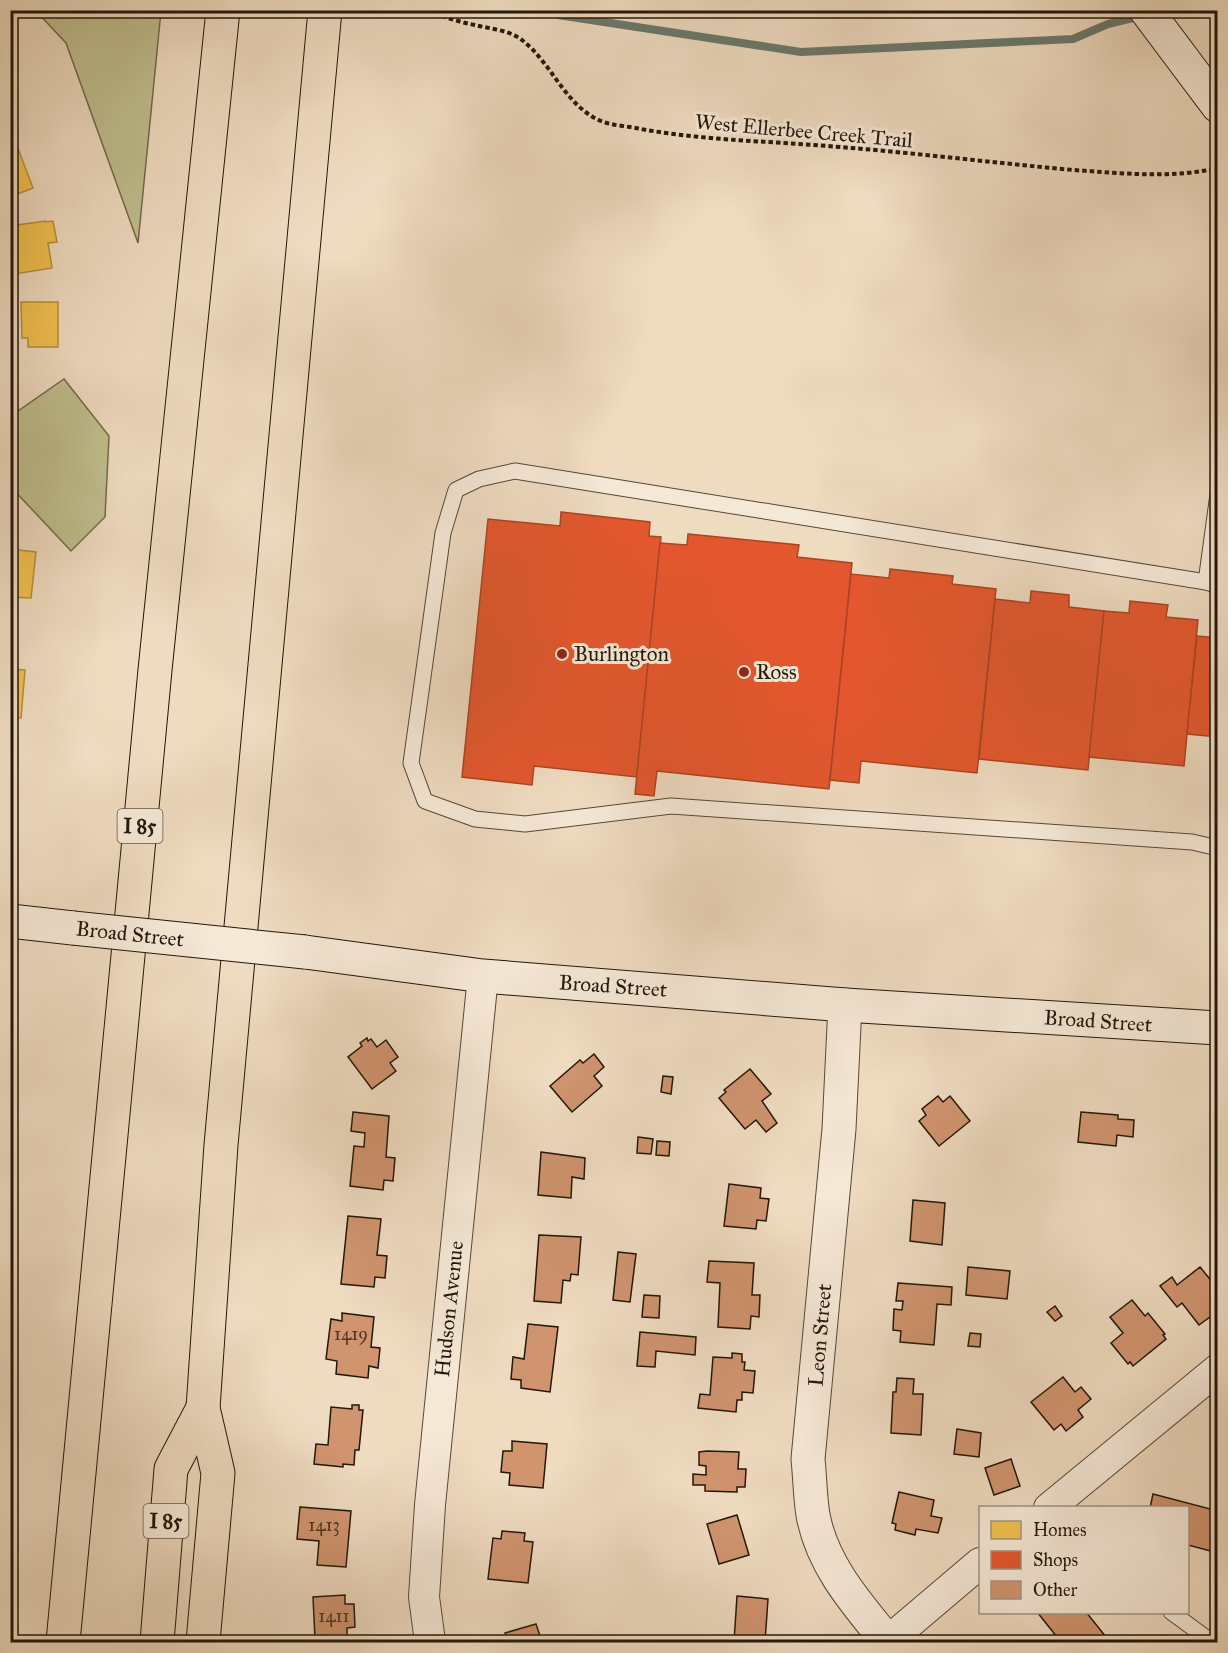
<svg xmlns="http://www.w3.org/2000/svg" width="1228" height="1653" viewBox="0 0 1228 1653" font-family="'IM FELL Great Primer',serif">
	<rect width="100%" height="100%" fill="#efdbc0"/>
	<filter id="stains"><feTurbulence type="fractalNoise" baseFrequency=".00333" numOctaves="4"/><feColorMatrix values="0 0 0 0 .2 0 0 0 0 .09 0 0 0 0 .02 0 0 0 .5 -.17"/></filter>
	<radialGradient id="worn" r=".72"><stop offset=".6" stop-color="#630" stop-opacity="0"/><stop offset="1" stop-color="#630" stop-opacity=".3"/></radialGradient>
	<!-- green -->
	<g fill="#c0be8e" stroke="#716a4c" stroke-width="1.5">
		<polygon points="36,11 161,11 138,243 66,43"/>
		<polygon points="64,379 109,436 105,517 71,551 10,486 11,416"/>
	</g>
	<!-- homes -->
	<g fill="#f2c14e" stroke="#b48e39" stroke-width="1.5">
		<polygon points="17,146 33,188 10,197 10,149"/>
		<polygon points="45,221 45,222 53,221 57,242 48,243 52,268 15,274 10,246 10,226"/>
		<polygon points="21,302 58,302 58,347 28,347 28,338 22,338"/>
		<polygon points="10,549 36,552 31,598 10,597"/>
		<polygon points="10,669 25,670 21,718 10,717"/>
		<polygon points="10,744 15,744 11,791 10,791"/>
	</g>
	<!-- shops -->
	<g fill="#e4572e" stroke="#aa4423" stroke-width="1.5">
		<polygon points="561,512 650,522 649,536 661,537 637,777 534,766 532,785 462,777 488,519 560,526"/>
		<polygon points="688,534 799,545 797,557 852,563 829,789 657,771 654,796 635,794 660,543 687,545"/>
		<polygon points="890,569 953,576 952,584 996,589 977,773 861,761 859,783 830,780 851,574 889,578"/>
		<polygon points="1031,591 1069,595 1069,607 1104,611 1088,770 979,759 995,599 1030,603"/>
		<polygon points="1130,601 1168,605 1166,617 1198,620 1184,766 1089,757 1104,611 1129,613"/>
		<polygon points="1197,636 1218,638 1218,737 1187,734"/>
	</g>
	<g fill="none" stroke-linecap="round" stroke-linejoin="round">
		<!-- stream -->
		<g stroke="#6a796d" stroke-width="8">
			<polyline points="541,10 558,15 801,52 1073,39 1108,24 1141,16"/>
			<polyline points="1211,10 1218,11"/>
		</g>
	</g>
	<!-- building -->
	<g fill="#d0946f" stroke="#221709" stroke-width="1.5">
		<polygon points="367,1038 368,1041 371,1039 377,1047 386,1040 398,1057 390,1063 396,1071 372,1089 348,1057 362,1046 360,1043"/>
		<polygon points="594,1054 604,1067 594,1076 602,1086 572,1112 550,1086 580,1060 583,1063"/>
		<polygon points="750,1069 771,1094 762,1101 777,1123 766,1132 756,1120 745,1129 719,1098 726,1092 724,1090"/>
		<polygon points="663,1076 673,1077 671,1094 661,1092"/>
		<polygon points="938,1096 943,1102 950,1096 970,1121 939,1146 919,1121 926,1115 922,1109"/>
		<polygon points="353,1112 389,1116 386,1157 395,1158 393,1181 384,1180 383,1190 350,1186 354,1146 364,1147 365,1133 351,1131"/>
		<polygon points="1081,1112 1118,1115 1118,1119 1134,1120 1133,1137 1117,1135 1116,1146 1078,1142"/>
		<polygon points="638,1137 653,1139 651,1154 637,1153"/>
		<polygon points="657,1141 670,1142 669,1156 656,1155"/>
		<polygon points="541,1152 585,1158 584,1179 572,1177 571,1198 538,1195"/>
		<polygon points="729,1184 761,1188 760,1198 769,1199 766,1221 757,1220 756,1229 724,1226"/>
		<polygon points="913,1200 945,1203 942,1245 910,1241"/>
		<polygon points="348,1216 381,1219 377,1255 387,1256 385,1278 375,1277 374,1287 341,1284"/>
		<polygon points="539,1235 581,1237 578,1275 571,1274 570,1281 563,1280 561,1303 534,1301"/>
		<polygon points="618,1252 636,1254 630,1302 613,1300"/>
		<polygon points="709,1261 754,1263 752,1295 760,1295 759,1317 751,1316 750,1329 718,1327 720,1283 707,1282"/>
		<polygon points="968,1267 1010,1271 1007,1299 966,1295"/>
		<polygon points="1200,1267 1218,1289 1218,1311 1199,1325 1182,1303 1177,1307 1160,1286 1172,1277 1177,1285"/>
		<polygon points="898,1283 952,1287 951,1305 937,1304 934,1345 900,1342 901,1331 893,1330 894,1309 902,1310 903,1301 896,1301"/>
		<polygon points="644,1295 660,1296 659,1318 642,1317"/>
		<polygon points="1132,1300 1145,1316 1148,1313 1165,1334 1163,1335 1166,1339 1133,1366 1130,1362 1128,1364 1111,1343 1123,1333 1110,1317"/>
		<polygon points="1055,1306 1062,1316 1055,1321 1047,1312"/>
		<polygon points="342,1313 374,1317 371,1347 380,1348 378,1368 369,1366 368,1378 336,1374 337,1361 326,1359 331,1319 342,1321"/>
		<polygon points="528,1324 558,1327 550,1392 521,1388 521,1380 511,1379 513,1357 524,1359"/>
		<polygon points="640,1332 696,1337 695,1355 656,1351 655,1367 637,1366"/>
		<polygon points="970,1333 981,1334 980,1347 968,1346"/>
		<polygon points="732,1353 742,1354 742,1362 745,1362 744,1370 755,1371 753,1393 742,1392 742,1400 737,1400 736,1412 698,1408 700,1394 710,1395 713,1357 732,1358"/>
		<polygon points="1063,1377 1075,1392 1081,1387 1091,1399 1078,1410 1083,1417 1066,1431 1061,1424 1054,1430 1031,1402"/>
		<polygon points="897,1378 914,1379 913,1394 923,1394 921,1435 891,1433 893,1392 896,1392"/>
		<polygon points="352,1405 359,1405 359,1410 363,1410 359,1450 355,1450 354,1465 343,1464 343,1467 314,1464 316,1444 328,1445 331,1407 352,1409"/>
		<polygon points="957,1429 981,1433 979,1457 954,1454"/>
		<polygon points="512,1441 547,1444 543,1488 509,1485 510,1473 501,1472 503,1451 512,1451"/>
		<polygon points="707,1451 739,1452 738,1469 746,1469 745,1487 737,1487 737,1492 705,1491 705,1485 693,1485 693,1474 706,1475 706,1466 699,1465 699,1452"/>
		<polygon points="1011,1459 1020,1486 994,1495 985,1468"/>
		<polygon points="899,1492 934,1500 931,1516 942,1518 938,1533 916,1529 915,1535 895,1530 896,1524 892,1523"/>
		<polygon points="1153,1494 1218,1511 1218,1553 1188,1545 1188,1508 1150,1508"/>
		<polygon points="300,1507 351,1511 346,1567 317,1565 319,1541 297,1539"/>
		<polygon points="737,1515 749,1555 719,1564 707,1524"/>
		<polygon points="502,1531 525,1533 524,1541 533,1542 528,1583 488,1579 493,1538 501,1539"/>
		<polygon points="345,1595 345,1604 354,1604 355,1627 347,1628 347,1637 315,1639 313,1597"/>
		<polygon points="737,1596 768,1599 765,1642 734,1642"/>
		<polygon points="1037,1612 1086,1612 1110,1642 1061,1642"/>
		<polygon points="536,1624 542,1642 508,1642 505,1633"/>
	</g>
	<g fill="none" stroke-linecap="round" stroke-linejoin="round">
		<defs>
			<g id="service">
				<polyline points="1206,582 1218,494"/>
				<polyline points="1218,586 1206,582 515,471 479,479 456,490 443,533 411,763 425,801 475,819 525,824 671,806 1192,842 1218,848"/>
				<polyline points="1171,1612 1212,1642"/>
			</g>
			<g id="minor">
				<polyline points="1049,1508 1218,1369"/>
				<polyline points="430,1642 424,1597 430,1505 483,976"/>
				<polyline points="887,1642 980,1563"/>
			</g>
			<path id="tertiary" d="M845,1005L839,1129L808,1459C810,1478 810,1497 813,1515C822,1565 857,1604 888,1642"/>
			<g id="secondary">
				<polyline points="1146,10 1218,106"/>
				<polyline points="10,921 73,928"/>
				<polyline points="305,952 483,976 845,1005 1218,1028"/>
			</g>
			<g id="motorway">
				<polyline points="63,1642 155,670 223,10"/>
				<polyline points="157,1642 171,1469 203,1408"/>
				<polyline points="203,1642 218,1473 203,1408 221,1145 325,10"/>
			</g>
		</defs>
		<!-- service casing -->
		<use href="#service" stroke="#554837" stroke-width="17"/>
		<!-- minor casing -->
		<use href="#minor" stroke="#554837" stroke-width="32"/>
		<!-- tertiary casing -->
		<use href="#tertiary" stroke="#554837" stroke-width="35"/>
		<!-- secondary casing -->
		<use href="#secondary" stroke="#221709" stroke-width="35"/>
		<!-- motorway casing -->
		<use href="#motorway" stroke="#221709" stroke-width="35"/>
		<!-- path -->
		<path stroke="#221709" stroke-width="4" stroke-dasharray="4.5 3" stroke-linecap="butt" d="M428,10C443,17 459,22 475,25C491,29 509,30 522,40C552,63 565,106 601,121C613,126 628,126 641,129C707,141 773,141 839,147C917,153 995,163 1073,170C1122,173 1170,179 1218,168"/>
		<!-- service -->
		<use href="#service" stroke="#f5e8d6" stroke-width="15"/>
		<!-- minor -->
		<use href="#minor" stroke="#f5e8d6" stroke-width="30"/>
		<!-- tertiary -->
		<use href="#tertiary" stroke="#f5e8d6" stroke-width="33"/>
		<!-- secondary -->
		<use href="#secondary" stroke="#f5e8d6" stroke-width="33"/>
		<!-- motorway -->
		<use href="#motorway" stroke="#efdbc0" stroke-width="33"/>
		<defs>
			<polyline id="secondary-bridge" points="73,928 305,952"/>
		</defs>
		<!-- secondary-bridge casing -->
		<use href="#secondary-bridge" stroke="#221709" stroke-width="35" stroke-linecap="butt"/>
		<!-- secondary-bridge -->
		<use href="#secondary-bridge" stroke="#f5e8d6" stroke-width="33"/>
	</g>
	<!-- markers -->
	<g fill="#8f2418" stroke="#f5e8d6" stroke-width="2">
		<circle cx="562" cy="654" r="6"/>
		<circle cx="744" cy="672" r="6"/>
	</g>
	<g text-anchor="middle" stroke-width="6" stroke-linejoin="round" paint-order="stroke">
		<!-- number labels -->
		<g font-size="18" fill="#4e3622">
			<text x="351" y="1340">1419</text>
			<text x="324" y="1531">1413</text>
			<text x="334" y="1622">1411</text>
		</g>
		<!-- shield labels -->
		<g fill="#f5e8d6" stroke="#615646" stroke-width="1.5">
			<rect x="117.5" y="809" width="45" height="34" rx="4.5"/>
			<rect x="143.5" y="1504" width="45" height="34" rx="4.5"/>
		</g>
		<g font-size="20" font-weight="bold" fill="#221709">
			<text x="140" y="833">I 85</text>
			<text x="166" y="1528">I 85</text>
		</g>
		<!-- street labels -->
		<g font-size="21" fill="#221709" stroke="#f5e8d6">
			<text transform="translate(804 131) rotate(5)" y="7">West Ellerbee Creek Trail</text>
			<text transform="translate(130 934) rotate(6)" y="7">Broad Street</text>
			<text transform="translate(613 986) rotate(4)" y="7">Broad Street</text>
			<text transform="translate(1098 1021) rotate(4)" y="7">Broad Street</text>
			<text transform="translate(449 1309) rotate(-84)" y="7">Hudson Avenue</text>
			<text transform="translate(820 1335) rotate(-85)" y="7">Leon Street</text>
		</g>
		<!-- poi labels -->
		<g font-size="21" fill="#221709" stroke="#f5e8d6" text-anchor="start">
			<text x="574" y="661">Burlington</text>
			<text x="756" y="679">Ross</text>
		</g>
	</g>
	<!-- margin -->
	<rect width="1228" height="1653" fill="none" stroke="#efdbc0" stroke-width="36"/>
	<rect x="12" y="12" width="1204" height="1629" fill="none" stroke="#221709" stroke-width="3"/>
	<rect x="18" y="18" width="1192" height="1617" fill="none" stroke="#221709" stroke-width="1.5"/>
	<!-- legend -->
	<rect x="979" y="1506" width="210" height="108" fill="#f5e8d6" stroke="#a19484" stroke-width="1.5"/>
	<rect x="991" y="1521" width="30" height="18" fill="#f2c14e" stroke="#a19484" stroke-width="1.5"/>
	<text x="1033" y="1536" font-size="18" fill="#221709">Homes</text>
	<rect x="991" y="1551" width="30" height="18" fill="#e4572e" stroke="#a19484" stroke-width="1.5"/>
	<text x="1033" y="1566" font-size="18" fill="#221709">Shops</text>
	<rect x="991" y="1581" width="30" height="18" fill="#d0946f" stroke="#a19484" stroke-width="1.5"/>
	<text x="1033" y="1596" font-size="18" fill="#221709">Other</text>
	<rect width="100%" height="100%" filter="url(#stains)"/>
	<rect width="100%" height="100%" fill="url(#worn)"/>
</svg>
